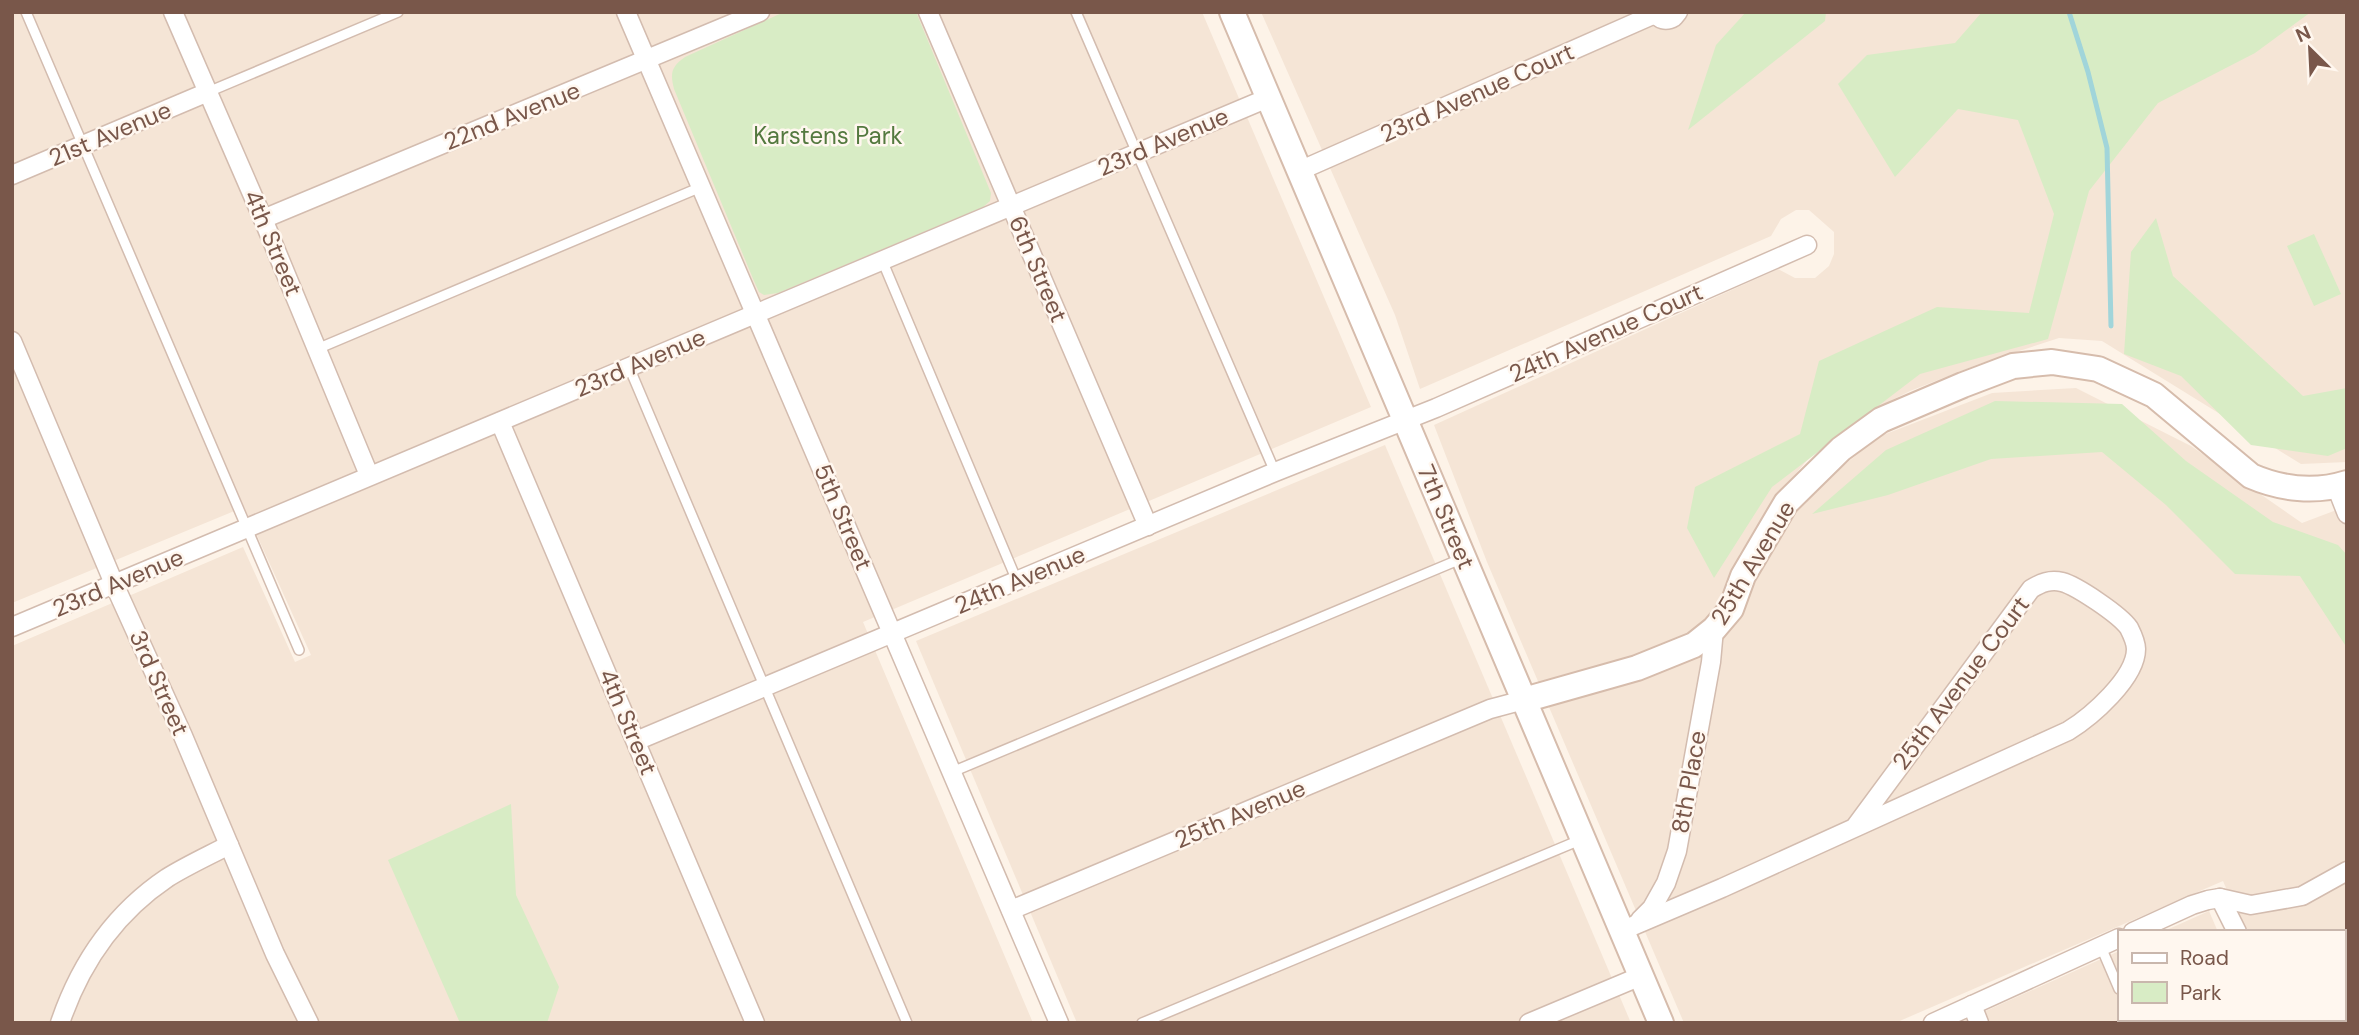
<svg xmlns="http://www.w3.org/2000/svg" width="2359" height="1035" viewBox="0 0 2359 1035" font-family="'DM Sans',sans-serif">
	<rect width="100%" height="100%" fill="#fdf3e8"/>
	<!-- residential -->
	<g fill="#f5e5d6">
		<polygon points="12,12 1202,12 1371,407 863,622 1033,1023 12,1023 12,646 243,547 295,662 311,655 244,507 12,603"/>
		<polygon points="1261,12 2347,12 2347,462 2301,464 2102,341 2059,338 1979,364 1910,391 1831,431 1780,493 1739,555 1750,585 1799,503 1878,437 1992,393 2076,388 2191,446 2302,523 2347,506 2347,1023 2285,1023 2284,1019 2343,1019 2343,932 2245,932 2223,881 1895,1023 1684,1023 1487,562 1434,425 1778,269 1795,278 1815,278 1829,266 1834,254 1834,232 1809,210 1796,210 1781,219 1771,236 1420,389 1395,315"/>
		<polygon points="1385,445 1631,1023 1077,1023 916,641"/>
		<polygon points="2209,911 2218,932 2162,932"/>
		<polygon points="2119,951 2119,1019 2257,1019 2258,1023 1959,1023"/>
	</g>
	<!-- green -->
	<g fill="#d8ecc5">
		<path d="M784,12H916L991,193L990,201L983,207L778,293L764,295L759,292L754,281L674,89C670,73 671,67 685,57Z"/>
		<polygon points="1746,12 1826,12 1825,21 1688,130 1716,45"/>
		<polygon points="1982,12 2311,12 2255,53 2158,103 2089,191 2048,339 1920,374 1772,487 1714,578 1687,528 1695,487 1800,434 1819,361 1937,307 2029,313 2054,214 2018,120 1958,109 1895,177 1838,84 1867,55 1955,43"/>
		<polygon points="2156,218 2173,276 2303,396 2347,388 2347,448 2328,456 2251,445 2181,376 2124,354 2131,252"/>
		<polygon points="2314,234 2341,294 2314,306 2287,246"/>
		<polygon points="1995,401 2122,404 2186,461 2273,522 2338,545 2347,555 2347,648 2300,576 2235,574 2166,505 2102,452 1991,459 1888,495 1812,514 1886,450"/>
		<polygon points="511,804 516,895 559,987 547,1023 460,1023 388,860"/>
	</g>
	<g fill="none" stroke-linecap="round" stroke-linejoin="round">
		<!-- stream -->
		<polyline stroke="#a1d5da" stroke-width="5" points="2069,12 2088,72 2107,148 2111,326"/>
		<defs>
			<g id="lane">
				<polyline points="26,12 299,650"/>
				<polyline points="1076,12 1275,472"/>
				<polyline points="208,92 398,12"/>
				<polyline points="882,260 1017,581"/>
				<polyline points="317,349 701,187"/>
				<polyline points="629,367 907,1023"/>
				<polyline points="952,772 1463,558"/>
				<polyline points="2101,947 2119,989"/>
				<polyline points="2132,1019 2134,1023"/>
				<polyline points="1142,1023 1580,840"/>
			</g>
			<g id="street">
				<polyline points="173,12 263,219 369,475"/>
				<polyline points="626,12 1059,1023"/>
				<polyline points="928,12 1148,526"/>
				<path d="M1654,12C1659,20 1666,22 1674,17L1678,12"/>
				<polyline points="1299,171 1655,14"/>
				<polyline points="12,175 208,92"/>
				<polyline points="263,219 760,12"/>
				<polyline points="12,341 115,586 183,736 275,954 309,1023"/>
				<polyline points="500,422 755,1023"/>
				<polyline points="2336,486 2347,514"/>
				<polyline points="12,627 1268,98"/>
				<polyline points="636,741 1275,472 1436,408 1807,245"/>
				<polyline points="2220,898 2237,932"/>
				<polyline points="1011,910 1490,709 1524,700"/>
				<polyline points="1640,920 1652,908 1666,883 1677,851 1711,662 1714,629"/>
				<path d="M1621,931L1722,888L2068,731C2091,717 2136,678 2136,649C2136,642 2132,634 2129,628C2120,615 2077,586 2062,582C2050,579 2041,583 2031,589L1855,827"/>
				<polyline points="2133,932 2192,905 2208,900 2220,898 2251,905 2302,896 2347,871"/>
				<polyline points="1972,1005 1979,1023"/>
				<polyline points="2275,1019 2277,1023"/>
				<path d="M60,1023C80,964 115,913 167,878C186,866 208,856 229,845"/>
				<polyline points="1529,1023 1641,976"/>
				<polyline points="1933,1023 2119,938"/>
			</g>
			<g id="secondary">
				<polyline points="1232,12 1661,1023"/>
				<path d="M1524,700L1637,668L1694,645L1714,629L1731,609L1743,576L1786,503L1841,449L1881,420L1963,385L2013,366L2052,362L2098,369L2154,395L2251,476C2281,489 2315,493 2347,483"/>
			</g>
		</defs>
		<!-- lane casing -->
		<use href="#lane" stroke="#d3bcaf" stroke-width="12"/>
		<!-- street casing -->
		<use href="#street" stroke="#d3bcaf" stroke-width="21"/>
		<!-- secondary casing -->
		<use href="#secondary" stroke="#d6bcac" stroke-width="28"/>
		<!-- lane -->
		<use href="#lane" stroke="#fff" stroke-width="9"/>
		<!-- street -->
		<use href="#street" stroke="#fff" stroke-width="18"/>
		<!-- secondary -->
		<use href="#secondary" stroke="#fff" stroke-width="24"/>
	</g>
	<g text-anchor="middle" stroke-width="5" stroke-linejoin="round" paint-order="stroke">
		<!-- street labels -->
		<g font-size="24" fill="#79574a" stroke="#fff7ef">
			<text transform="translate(1477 93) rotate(-24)" y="8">23rd Avenue Court</text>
			<text transform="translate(512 116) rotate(-22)" y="8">22nd Avenue</text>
			<text transform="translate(110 134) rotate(-23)" y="8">21st Avenue</text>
			<text transform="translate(1163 142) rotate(-23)" y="8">23rd Avenue</text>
			<text transform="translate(273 243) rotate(67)" y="8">4th Street</text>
			<text transform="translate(1038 269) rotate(67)" y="8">6th Street</text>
			<text transform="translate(1606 333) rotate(-24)" y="8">24th Avenue Court</text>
			<text transform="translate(640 363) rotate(-23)" y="8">23rd Avenue</text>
			<text transform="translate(843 517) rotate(67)" y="8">5th Street</text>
			<text transform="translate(1446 517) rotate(67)" y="8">7th Street</text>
			<text transform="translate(1753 563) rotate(-59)" y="8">25th Avenue</text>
			<text transform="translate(1020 580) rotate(-23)" y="8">24th Avenue</text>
			<text transform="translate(118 583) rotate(-23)" y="8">23rd Avenue</text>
			<text transform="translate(159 683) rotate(66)" y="8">3rd Street</text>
			<text transform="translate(1961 683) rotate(-53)" y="8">25th Avenue Court</text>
			<text transform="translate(628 722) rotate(67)" y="8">4th Street</text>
			<text transform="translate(1689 782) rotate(-80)" y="8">8th Place</text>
			<text transform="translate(1240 814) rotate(-23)" y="8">25th Avenue</text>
		</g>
		<!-- park labels -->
		<g font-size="24" fill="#54793f" stroke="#fff7ef">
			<text x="828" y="144">Karstens Park</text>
		</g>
	</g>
	<!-- border -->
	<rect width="2359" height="1035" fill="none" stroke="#79574a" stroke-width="28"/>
	<!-- legend -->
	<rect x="2118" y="930" width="228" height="91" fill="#fff7ef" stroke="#c9b7ad" stroke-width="2"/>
	<rect x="2132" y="953" width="35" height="10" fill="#ffffff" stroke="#c9b7ad" stroke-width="2"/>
	<text x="2180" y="965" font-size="21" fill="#79574a">Road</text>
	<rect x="2132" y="982" width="35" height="21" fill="#d8ecc5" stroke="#c9b7ad" stroke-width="2"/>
	<text x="2180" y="1000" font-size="21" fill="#79574a">Park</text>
	<!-- north arrow -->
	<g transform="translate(2310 49) rotate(336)" stroke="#fff7ef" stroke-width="5" paint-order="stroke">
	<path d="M0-5L12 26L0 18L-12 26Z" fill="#79574a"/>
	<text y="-10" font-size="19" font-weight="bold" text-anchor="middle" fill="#79574a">N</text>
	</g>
</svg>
